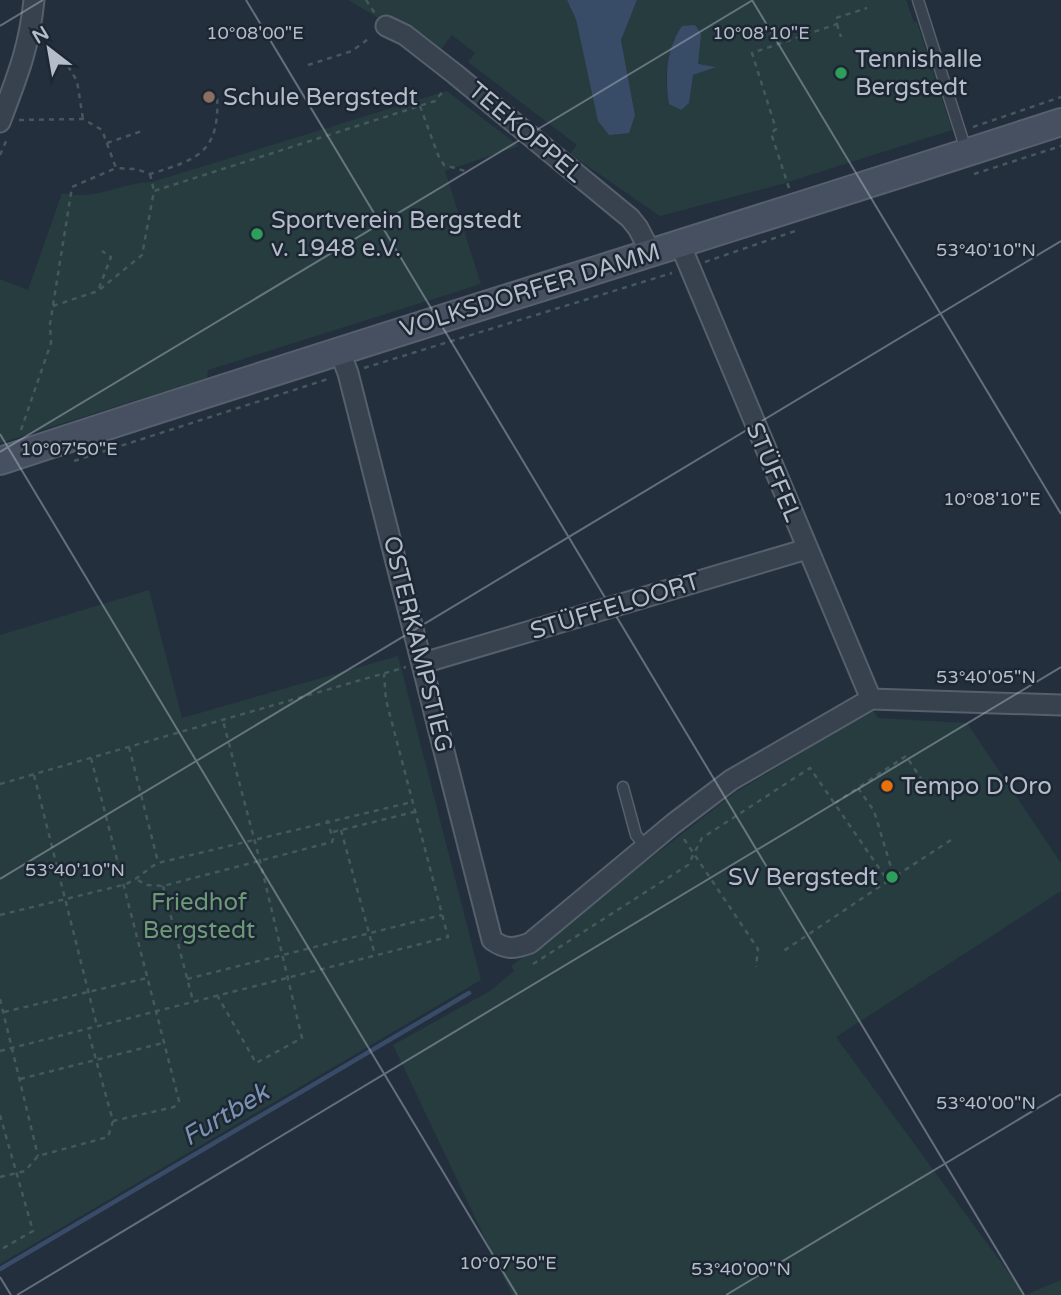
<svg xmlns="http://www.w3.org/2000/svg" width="1061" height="1295" viewBox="0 0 1061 1295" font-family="'Varela Round',sans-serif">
	<rect width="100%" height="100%" fill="#242f3e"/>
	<!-- green -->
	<g fill="#263c3f" fill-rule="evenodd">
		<path d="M348,0H567L635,115L621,40L637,0H906L914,22H917L952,130L782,184L660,216L570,154L577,145L468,62L475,53L452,35L438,53ZM674,38L697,65L714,67L693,75L669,104L666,78Z"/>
		<path d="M447,91L519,146L445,171L481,284L208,370L207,378L0,443V279L28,290L62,193C97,201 118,183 152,182Z"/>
		<polygon points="149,590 182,718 398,656 481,980 0,1264 0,635"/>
		<polygon points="873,710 878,718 967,723 1061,863 1061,891 836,1037 1025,1295 1061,1280 1061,1295 512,1295 393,1045 490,991 514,971 511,966 736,792"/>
	</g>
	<!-- water -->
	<g fill="#394c67">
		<polygon points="567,0 637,0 621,40 635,115 629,133 609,135 598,121 576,19"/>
		<path d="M695,25L701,34L698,64L716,67L693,75L689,103L681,110L669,104C665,77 666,49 682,26Z"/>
	</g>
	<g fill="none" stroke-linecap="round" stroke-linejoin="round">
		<!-- stream -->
		<polyline stroke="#394c67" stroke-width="4.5" points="0,1269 469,993"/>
		<defs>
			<g id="service">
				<polyline points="918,0 967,153"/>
				<polyline points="623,787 636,835 646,847"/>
			</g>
			<g id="minor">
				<polyline points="386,26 405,35 455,74 630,218 638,228 651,253"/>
				<path d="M0,122C17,77 29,49 34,0"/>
				<polyline points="680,244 871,699 1061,705"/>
				<path d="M339,350L348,373L492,940C506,950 514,949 530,943L673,824L731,780L871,699"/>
				<polyline points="423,663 807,549"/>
			</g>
			<path id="secondary" d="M0,461C353,344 708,237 1061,122"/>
		</defs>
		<!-- service casing -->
		<use href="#service" stroke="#565f6c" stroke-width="13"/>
		<!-- minor casing -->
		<use href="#minor" stroke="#565f6c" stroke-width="23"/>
		<!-- secondary casing -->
		<use href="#secondary" stroke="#565f6c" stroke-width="30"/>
		<!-- path -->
		<g stroke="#44595c" stroke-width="2.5" stroke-dasharray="5 5" stroke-linecap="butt">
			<polyline points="366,0 376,15"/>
			<polyline points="837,24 841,37"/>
			<polyline points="308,65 352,51 371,37"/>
			<polyline points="68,66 77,81 83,119"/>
			<polyline points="420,106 438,155 444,165 469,172"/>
			<path d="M19,120L83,119L102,130L116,168L136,169L150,174C200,159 220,151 217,95"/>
			<polyline points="973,127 1061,97"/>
			<polyline points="107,143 142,131"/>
			<polyline points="0,155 7,139"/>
			<polyline points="150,174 154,191"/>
			<polyline points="974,174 1061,146"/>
			<polyline points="789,188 771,133 776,129 752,53 837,24 836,18 867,8"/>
			<polyline points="705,262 798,230"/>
			<polyline points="99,288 111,257 102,251"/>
			<polyline points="53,306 98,291 142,255 154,191 435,101 445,89"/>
			<polyline points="364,368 672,273"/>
			<polyline points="21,430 51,343 50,324 72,187 116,168"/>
			<polyline points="74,461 331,378"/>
			<polyline points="129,747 158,862"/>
			<polyline points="91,758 179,1101 174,1107 113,1121"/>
			<polyline points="34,775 97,1026"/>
			<polyline points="0,784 406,667"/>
			<polyline points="858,788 874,811 894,877"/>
			<polyline points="835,803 906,756 922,780"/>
			<polyline points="341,830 375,955"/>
			<polyline points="333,832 414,812"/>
			<polyline points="684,839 758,949 756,967"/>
			<polyline points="138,880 146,885 163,886 332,842 333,839 327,820"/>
			<polyline points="888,881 951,840"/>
			<polyline points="163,886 193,1001"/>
			<path d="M0,915L123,885C138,880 145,870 158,863L412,802"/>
			<polyline points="533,964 688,865 702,838 810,768 888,881 782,952"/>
			<polyline points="187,979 442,915"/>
			<polyline points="217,995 256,1063 302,1038 260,861 223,721"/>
			<polyline points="0,999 38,1156"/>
			<polyline points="4,1012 147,978"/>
			<polyline points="0,1051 448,937 386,700 384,674"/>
			<polyline points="20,1079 163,1043"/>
			<polyline points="0,1115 33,1231 0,1250"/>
			<polyline points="0,1177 25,1171 38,1156 108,1137 113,1121 88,1031"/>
		</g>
		<!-- service -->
		<use href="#service" stroke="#38414e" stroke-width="10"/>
		<!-- minor -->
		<use href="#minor" stroke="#38414e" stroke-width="19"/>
		<!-- secondary -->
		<use href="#secondary" stroke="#465061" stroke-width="26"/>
	</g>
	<!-- ticks -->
	<path fill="none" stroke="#b4bcc9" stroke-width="2" stroke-opacity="0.45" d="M246,0L1024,1295M752,0L1061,514M0,26L43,0M0,434L517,1295M0,452L753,0M0,879L1061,241M0,1277L11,1295M17,1295L1061,667M726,1295L1061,1094"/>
	<!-- markers -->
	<g fill="#2e9e5b" stroke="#1d2633" stroke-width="2.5">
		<circle cx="841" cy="73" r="7"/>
		<circle cx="257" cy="234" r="7"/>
		<circle cx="892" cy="877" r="7"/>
	</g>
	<circle fill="#8d6e63" stroke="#1d2633" stroke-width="2.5" cx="209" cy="97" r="7"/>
	<circle fill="#e8710a" stroke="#1d2633" stroke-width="2.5" cx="887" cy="786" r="7"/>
	<g text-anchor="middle" stroke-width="5" stroke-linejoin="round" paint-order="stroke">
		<!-- poi labels -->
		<g font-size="24" fill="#b4bcc9" stroke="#1d2633" text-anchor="start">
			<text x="855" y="67">Tennishalle<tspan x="855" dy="28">Bergstedt</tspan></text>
			<text x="223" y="105">Schule Bergstedt</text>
			<text x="271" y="228">Sportverein Bergstedt<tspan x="271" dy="28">v. 1948 e.V.</tspan></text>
			<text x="901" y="794">Tempo D'Oro</text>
			<text x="878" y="885" text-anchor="end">SV Bergstedt</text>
		</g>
		<!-- street labels -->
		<g font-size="24" fill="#b4bcc9" stroke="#1d2633">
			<text transform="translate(526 132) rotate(40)" y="8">TEEKOPPEL</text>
			<text transform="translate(530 290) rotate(-17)" y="8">VOLKSDORFER DAMM</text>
			<text transform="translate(774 472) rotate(67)" y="8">STÜFFEL</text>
			<text transform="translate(615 606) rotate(-17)" y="8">STÜFFELOORT</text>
			<text transform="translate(418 644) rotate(76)" y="8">OSTERKAMPSTIEG</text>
		</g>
		<!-- park labels -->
		<g font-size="24" fill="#6b9a76" stroke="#1d2633">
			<text x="199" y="910">Friedhof<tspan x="199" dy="28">Bergstedt</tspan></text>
		</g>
		<!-- water labels -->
		<g font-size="26" font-style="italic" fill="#7c92b1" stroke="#1d2633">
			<text transform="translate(225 1114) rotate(-31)" y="9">Furtbek</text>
		</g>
	</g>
	<g font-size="18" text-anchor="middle" fill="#b4bcc9" stroke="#1d2633" stroke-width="5" stroke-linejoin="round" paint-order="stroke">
		<text x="255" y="39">10°08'00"E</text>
		<text x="761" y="39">10°08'10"E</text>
		<text x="986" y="256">53°40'10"N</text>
		<text x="69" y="455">10°07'50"E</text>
		<text x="992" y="505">10°08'10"E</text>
		<text x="986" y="683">53°40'05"N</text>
		<text x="75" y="876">53°40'10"N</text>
		<text x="986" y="1109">53°40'00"N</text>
		<text x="508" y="1269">10°07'50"E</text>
		<text x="741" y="1275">53°40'00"N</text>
	</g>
	<!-- north arrow -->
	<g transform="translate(49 49) rotate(329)" stroke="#1d2633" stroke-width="5" paint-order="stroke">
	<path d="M0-5L12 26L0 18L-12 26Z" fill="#b4bcc9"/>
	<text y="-10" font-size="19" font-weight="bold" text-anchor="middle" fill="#b4bcc9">N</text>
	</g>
</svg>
